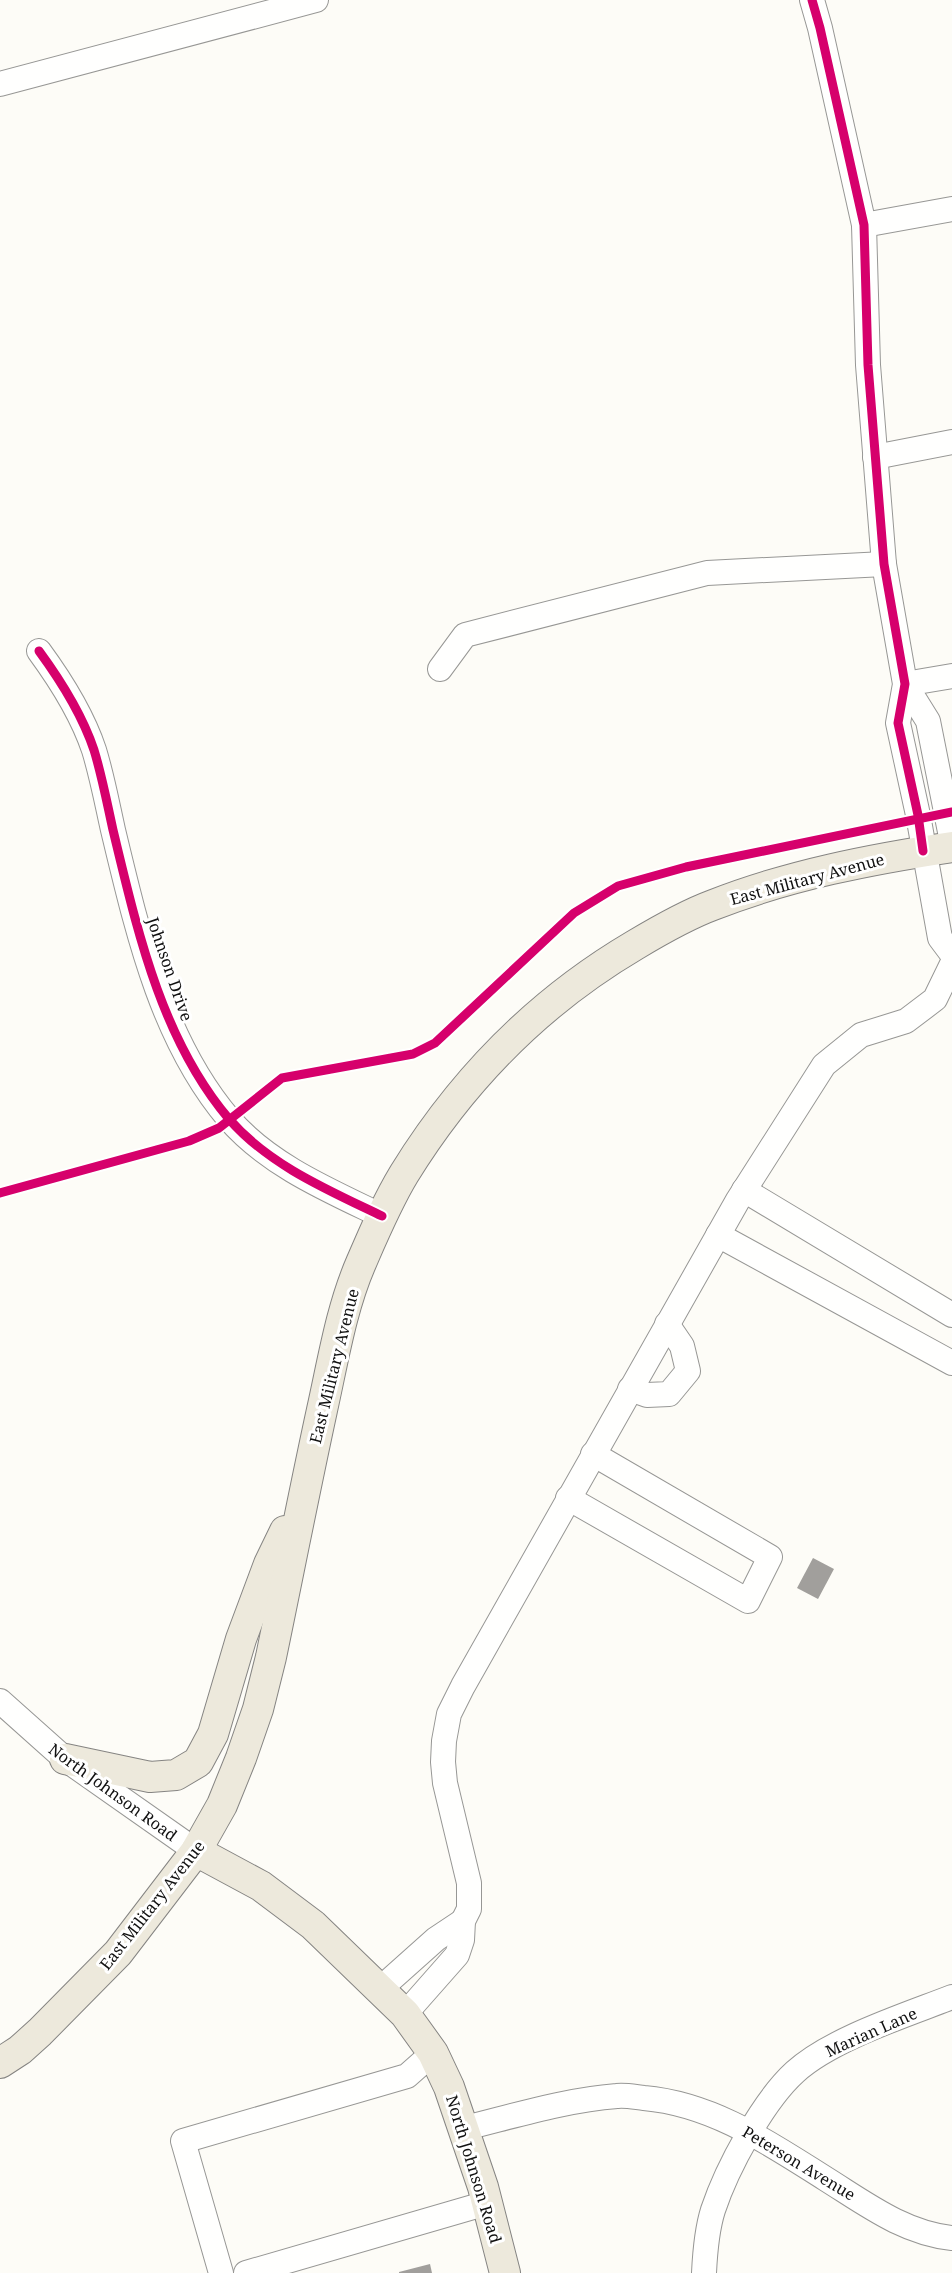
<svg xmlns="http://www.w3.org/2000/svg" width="952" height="2273" viewBox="0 0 952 2273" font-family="'Noto Serif',serif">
	<rect width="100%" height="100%" fill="#fdfcf7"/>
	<!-- building -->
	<g fill="#a19f9c">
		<polygon points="813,1558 834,1569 818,1599 797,1588"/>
		<polygon points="430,2264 432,2273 399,2273 399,2272"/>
	</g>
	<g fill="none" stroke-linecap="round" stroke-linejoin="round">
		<defs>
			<g id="minor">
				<polyline points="812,0 820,28 864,225 868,365 884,564 905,684 898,723 918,815 940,938 952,954"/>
				<polyline points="0,84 316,0"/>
				<polyline points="864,225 952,209"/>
				<polyline points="875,457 952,442"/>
				<path d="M39,651C61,681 82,714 94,750C102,776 107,803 113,830C137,929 161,1039 229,1119C269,1165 328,1190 382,1216"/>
				<polyline points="440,669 465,635 707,573 884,564"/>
				<polyline points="905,684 928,721 952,842"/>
				<polyline points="905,684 952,676"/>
				<polyline points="744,1190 952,1315"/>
				<polyline points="718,1235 952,1363"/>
				<polyline points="630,1389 647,1395 669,1394 688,1371 682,1346 667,1324"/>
				<polyline points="568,1498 748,1601 770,1557 593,1454"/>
				<polyline points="0,1701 65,1759 196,1851"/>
				<polyline points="380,1989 436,1939 463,1921"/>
				<polyline points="405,2014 457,1955 462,1940 463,1921 469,1909 469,1883 445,1783 443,1762 444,1741 449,1714 463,1686 738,1200 824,1065 861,1035 906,1021 935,999 952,964"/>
				<path d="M465,2128C514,2116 565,2100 617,2096C625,2095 635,2097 644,2098C713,2104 769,2143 826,2179C866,2204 904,2233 952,2238"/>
				<polyline points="221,2273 183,2141 407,2076 433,2053"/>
				<polyline points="246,2273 487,2203"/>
				<path d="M704,2273C705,2252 707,2229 713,2210C727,2168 763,2101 795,2072C831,2039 906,2015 952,1997"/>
			</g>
			<g id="major">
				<polyline points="65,1759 150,1777 176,1775 198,1762 213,1734 241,1639 269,1564 285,1531"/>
				<polyline points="196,1851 261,1886 313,1925 405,2014 433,2053 449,2087 483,2187 505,2273"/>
				<path d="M0,2063L20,2050L40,2032L118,1953L196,1851L222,1805L241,1758L258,1709L271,1657C288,1575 304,1493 322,1410C333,1361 341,1309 361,1263C374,1233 387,1202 404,1174C462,1080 540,1001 635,945C660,930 686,915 713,905C789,875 872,859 952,847"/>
			</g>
		</defs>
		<!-- minor casing -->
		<use href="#minor" stroke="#979795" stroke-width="26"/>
		<!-- major casing -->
		<use href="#major" stroke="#858482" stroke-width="32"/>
		<!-- minor -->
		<use href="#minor" stroke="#fffffe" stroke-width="24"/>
		<!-- major -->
		<use href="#major" stroke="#ede9dc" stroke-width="30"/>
		<defs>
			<g id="cycleway">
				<polyline points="812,0 820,28 864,225 868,365 884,564 905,684 898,723 918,815 923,851"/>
				<path d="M39,651C61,681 82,714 94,750C102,776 107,803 113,830C137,929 161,1039 229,1119C269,1165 328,1190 382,1216"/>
				<polyline points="0,1193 189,1141 219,1128 282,1078 413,1054 435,1043 574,913 618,886 686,867 952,812"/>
			</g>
		</defs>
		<!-- cycleway casing -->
		<use href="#cycleway" stroke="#fff" stroke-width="13"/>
		<!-- cycleway -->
		<use href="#cycleway" stroke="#d6006c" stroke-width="9"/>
	</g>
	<g text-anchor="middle" stroke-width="6" stroke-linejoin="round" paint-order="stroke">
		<!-- street labels -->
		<g font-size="16" fill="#111" stroke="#fff">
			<text transform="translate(807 879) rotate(-15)" y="6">East Military Avenue</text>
			<text transform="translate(170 969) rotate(71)" y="6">Johnson Drive</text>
			<text transform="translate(334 1366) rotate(-76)" y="6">East Military Avenue</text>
			<text transform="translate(113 1792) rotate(36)" y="6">North Johnson Road</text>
			<text transform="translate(152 1905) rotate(-52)" y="6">East Military Avenue</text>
			<text transform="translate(871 2032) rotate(-24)" y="6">Marian Lane</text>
			<text transform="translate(799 2163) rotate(31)" y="6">Peterson Avenue</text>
			<text transform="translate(474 2169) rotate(73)" y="6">North Johnson Road</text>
		</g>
	</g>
</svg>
